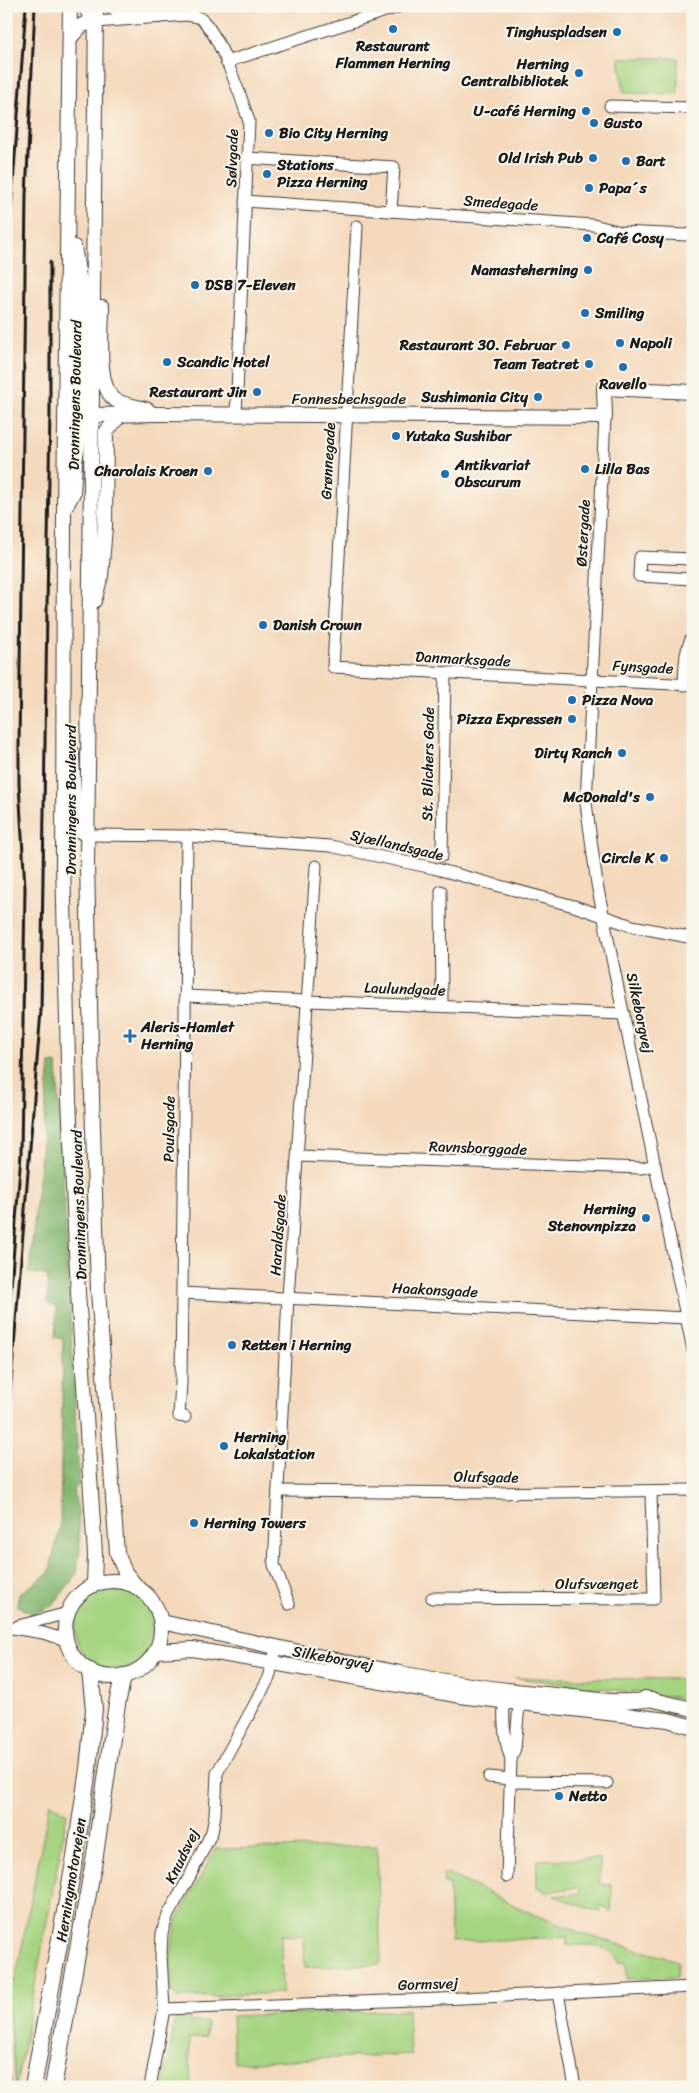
<svg xmlns="http://www.w3.org/2000/svg" width="699" height="2093" viewBox="0 0 699 2093" font-family="Sriracha,sans-serif">
	<rect width="100%" height="100%" fill="#fbf7ec"/>
	<filter id="ink" filterUnits="userSpaceOnUse"><feTurbulence type="fractalNoise" baseFrequency=".02" numOctaves="2"/><feDisplacementMap in="SourceGraphic" scale="10" xChannelSelector="R" yChannelSelector="G"/><feConvolveMatrix kernelMatrix="1 2 1 2 8 2 1 2 1" color-interpolation-filters="sRGB"/></filter>
	<filter id="wash" filterUnits="userSpaceOnUse"><feTurbulence type="fractalNoise" baseFrequency=".0096" numOctaves="4" result="noise"/><feDisplacementMap in="SourceGraphic" scale="20" xChannelSelector="R" yChannelSelector="G"/><feGaussianBlur stdDeviation="1.12" result="paint"/><feColorMatrix in="noise" values="0 0 0 0 0 0 0 0 0 0 0 0 0 0 0 0 0 1.4 0 .05"/><feComposite in="paint" operator="in"/></filter>
	<g filter="url(#wash)">
		<rect width="100%" height="100%" fill="#f4d9bc"/>
		<!-- green -->
		<g fill="#a6d481" stroke="#61784e">
			<polygon points="619,58 678,58 678,94 624,93"/>
			<circle cx="115" cy="1629" r="40"/>
			<polygon points="514,1678 693,1679 693,1703 674,1697"/>
			<polygon points="50,1802 67,1814 16,2087 6,1989 6,1956 9,1978 15,1982"/>
			<polygon points="377,1846 381,1964 305,1967 304,1936 281,1935 282,1993 177,1998 172,1993 170,1956 177,1921 215,1849"/>
			<polygon points="600,1859 600,1884 612,1885 611,1911 601,1907 599,1912 554,1896 580,1893 580,1887 545,1892 537,1887 537,1860"/>
			<path d="M443,1874H448L535,1915L587,1935L678,1961L677,1977L627,1979V1965L623,1962L619,1963C610,1941 587,1945 567,1946V1937L451,1942L449,1883H444Z"/>
			<polygon points="408,2010 410,2052 412,2054 234,2063 232,2016"/>
			<polygon points="190,2017 190,2022 207,2022 206,2037 189,2038 191,2087 163,2087 175,2021 178,2018"/>
		</g>
		<!-- forest -->
		<polygon fill="#84b66f" stroke="#506946" points="57,1063 79,1484 73,1490 78,1510 80,1550 77,1574 52,1606 33,1614 17,1606 19,1594 49,1573 60,1528 63,1339 55,1337 57,1308 47,1303 48,1276 29,1273 50,1064"/>
	</g>
	<g filter="url(#ink)">
		<g fill="none" stroke-linecap="round" stroke-linejoin="round">
			<defs>
				<g id="minor">
					<path d="M96,22L187,15C191,16 198,16 201,19C219,33 242,99 249,121L236,415"/>
					<polyline points="226,62 401,6"/>
					<polyline points="610,106 693,108"/>
					<polyline points="246,158 394,167 391,211"/>
					<polyline points="245,201 593,225 621,232 686,235 693,233"/>
					<polyline points="357,226 333,667 693,685"/>
					<polyline points="605,417 586,803 597,884 611,954 693,1350"/>
					<polyline points="693,559 640,557 639,576 693,579"/>
					<path d="M684,685C685,667 684,651 693,635"/>
					<polyline points="87,835 187,836 330,846 433,868 574,906 632,926 693,938"/>
					<polyline points="442,856 445,673"/>
					<polyline points="441,891 442,1006"/>
					<polyline points="185,996 624,1014"/>
					<polyline points="299,1156 642,1168 655,1165"/>
					<polyline points="182,1293 686,1318"/>
					<polyline points="185,1417 179,1416 181,1383 187,836"/>
					<polyline points="278,1491 492,1493 693,1490"/>
					<polyline points="432,1598 654,1599 651,1492"/>
					<polyline points="289,1604 274,1565 288,1298 316,866"/>
					<polyline points="18,1626 68,1613"/>
					<polyline points="6,1627 43,1633 66,1640"/>
					<path d="M505,1694C502,1715 504,1740 511,1759L507,1877"/>
					<polyline points="511,1759 515,1748 520,1695"/>
					<polyline points="489,1777 510,1779"/>
					<polyline points="510,1782 607,1783"/>
					<polyline points="558,1993 575,2087"/>
					<polyline points="164,2009 441,1999 693,1987"/>
					<polyline points="150,2087 164,2009 161,1955 162,1933 168,1915 190,1876 212,1832 215,1815 217,1773 269,1678 276,1648"/>
				</g>
				<g id="major">
					<polyline points="70,6 64,510 63,864 69,1099 78,1293 95,1554 94,1585"/>
					<polyline points="85,6 90,16 96,22"/>
					<polyline points="96,6 87,863 92,1097 98,1290 117,1553 125,1572 137,1587"/>
					<polyline points="112,6 120,12 146,12 158,16"/>
					<polyline points="70,38 82,25 96,22"/>
					<polyline points="74,247 80,283 79,407 92,415"/>
					<path d="M102,307C102,329 96,385 114,399C123,406 137,406 148,410"/>
					<polyline points="92,415 158,414 605,417 604,388 693,392"/>
					<polyline points="65,508 73,493 75,463 80,429 92,415"/>
					<polyline points="94,601 101,576 105,527 106,432 121,414"/>
					<polyline points="70,747 72,755 75,817 78,830 87,835"/>
					<circle cx="113" cy="1629" r="48"/>
					<path d="M161,1622C292,1649 421,1684 555,1695C587,1698 620,1705 652,1699"/>
					<polyline points="156,1651 193,1649 467,1697 668,1720 693,1727"/>
					<polyline points="645,1698 693,1709"/>
				</g>
				<g id="highway">
					<polyline points="33,2087 75,1857 88,1769 94,1709 90,1671"/>
					<polyline points="53,2087 95,1855 117,1704 123,1676"/>
				</g>
			</defs>
			<!-- minor casing -->
			<use href="#minor" stroke="#3c3834" stroke-width="13"/>
			<!-- major casing -->
			<use href="#major" stroke="#3c3834" stroke-width="16"/>
			<!-- highway casing -->
			<use href="#highway" stroke="#3c3834" stroke-width="18"/>
			<!-- minor -->
			<use href="#minor" stroke="#fff" stroke-width="11"/>
			<!-- major -->
			<use href="#major" stroke="#fff" stroke-width="14"/>
			<!-- highway -->
			<use href="#highway" stroke="#fff" stroke-width="16"/>
			<!-- rail -->
			<g stroke="#1c1c1c" stroke-width="3">
				<polyline points="6,279 26,6"/>
				<polyline points="6,1354 21,1154 25,888 19,784 19,747 26,195 35,6"/>
				<polyline points="6,1445 41,1011 50,409 50,262"/>
				<polyline points="6,2054 10,2087"/>
			</g>
		</g>
	</g>
	<!-- markers -->
	<g fill="#1f6fb2" stroke="#fbf7ec" stroke-width="2">
		<circle cx="393" cy="29" r="5"/>
		<circle cx="617" cy="32" r="5"/>
		<circle cx="579" cy="73" r="5"/>
		<circle cx="586" cy="111" r="5"/>
		<circle cx="594" cy="123" r="5"/>
		<circle cx="269" cy="133" r="5"/>
		<circle cx="593" cy="158" r="5"/>
		<circle cx="626" cy="161" r="5"/>
		<circle cx="267" cy="174" r="5"/>
		<circle cx="589" cy="188" r="5"/>
		<circle cx="587" cy="238" r="5"/>
		<circle cx="588" cy="270" r="5"/>
		<circle cx="195" cy="285" r="5"/>
		<circle cx="585" cy="313" r="5"/>
		<circle cx="620" cy="343" r="5"/>
		<circle cx="566" cy="345" r="5"/>
		<circle cx="167" cy="362" r="5"/>
		<circle cx="589" cy="364" r="5"/>
		<circle cx="623" cy="367" r="5"/>
		<circle cx="257" cy="392" r="5"/>
		<circle cx="538" cy="397" r="5"/>
		<circle cx="396" cy="436" r="5"/>
		<circle cx="585" cy="469" r="5"/>
		<circle cx="208" cy="471" r="5"/>
		<circle cx="445" cy="474" r="5"/>
		<circle cx="263" cy="625" r="5"/>
		<circle cx="572" cy="700" r="5"/>
		<circle cx="572" cy="719" r="5"/>
		<circle cx="622" cy="753" r="5"/>
		<circle cx="650" cy="797" r="5"/>
		<circle cx="664" cy="858" r="5"/>
		<path d="M127.5 1028.5h5v5h5v5h-5v5h-5v-5h-5v-5h5z"/>
		<circle cx="646" cy="1218" r="5"/>
		<circle cx="232" cy="1345" r="5"/>
		<circle cx="224" cy="1446" r="5"/>
		<circle cx="194" cy="1523" r="5"/>
		<circle cx="559" cy="1796" r="5"/>
	</g>
	<g text-anchor="middle" stroke-width="4" stroke-linejoin="round" paint-order="stroke">
		<!-- poi labels -->
		<g font-size="15" font-weight="bold" fill="#1c1c1c" stroke="#fbf7ec" text-anchor="start">
			<text x="607" y="37" text-anchor="end">Tinghuspladsen</text>
			<text x="393" y="51" text-anchor="middle">Restaurant<tspan x="393" dy="17">Flammen Herning</tspan></text>
			<text x="569" y="69" text-anchor="end">Herning<tspan x="569" dy="17">Centralbibliotek</tspan></text>
			<text x="576" y="116" text-anchor="end">U-café Herning</text>
			<text x="604" y="128">Gusto</text>
			<text x="279" y="138">Bio City Herning</text>
			<text x="583" y="163" text-anchor="end">Old Irish Pub</text>
			<text x="636" y="166">Bart</text>
			<text x="277" y="170">Stations<tspan x="277" dy="17">Pizza Herning</tspan></text>
			<text x="599" y="193">Papa´s</text>
			<text x="597" y="243">Café Cosy</text>
			<text x="578" y="275" text-anchor="end">Namasteherning</text>
			<text x="205" y="290">DSB 7-Eleven</text>
			<text x="595" y="318">Smiling</text>
			<text x="630" y="348">Napoli</text>
			<text x="556" y="350" text-anchor="end">Restaurant 30. Februar</text>
			<text x="177" y="367">Scandic Hotel</text>
			<text x="579" y="369" text-anchor="end">Team Teatret</text>
			<text x="623" y="389" text-anchor="middle">Ravello</text>
			<text x="247" y="397" text-anchor="end">Restaurant Jin</text>
			<text x="528" y="402" text-anchor="end">Sushimania City</text>
			<text x="406" y="441">Yutaka Sushibar</text>
			<text x="455" y="470">Antikvariat<tspan x="455" dy="17">Obscurum</tspan></text>
			<text x="595" y="474">Lilla Bas</text>
			<text x="198" y="476" text-anchor="end">Charolais Kroen</text>
			<text x="273" y="630">Danish Crown</text>
			<text x="582" y="705">Pizza Nova</text>
			<text x="562" y="724" text-anchor="end">Pizza Expressen</text>
			<text x="612" y="758" text-anchor="end">Dirty Ranch</text>
			<text x="640" y="802" text-anchor="end">McDonald's</text>
			<text x="654" y="863" text-anchor="end">Circle K</text>
			<text x="141" y="1032">Aleris-Hamlet<tspan x="141" dy="17">Herning</tspan></text>
			<text x="636" y="1214" text-anchor="end">Herning<tspan x="636" dy="17">Stenovnpizza</tspan></text>
			<text x="242" y="1350">Retten i Herning</text>
			<text x="234" y="1442">Herning<tspan x="234" dy="17">Lokalstation</tspan></text>
			<text x="204" y="1528">Herning Towers</text>
			<text x="569" y="1801">Netto</text>
		</g>
		<!-- street labels -->
		<g font-size="15" fill="#1c1c1c" stroke="#fbf7ec">
			<text transform="translate(232 158) rotate(-88)" y="5">Sølvgade</text>
			<text transform="translate(501 203) rotate(4)" y="5">Smedegade</text>
			<text transform="translate(75 395) rotate(-89)" y="5">Dronningens Boulevard</text>
			<text x="349" y="404">Fonnesbechsgade</text>
			<text transform="translate(328 461) rotate(-87)" y="5">Grønnegade</text>
			<text transform="translate(583 533) rotate(-87)" y="5">Østergade</text>
			<text transform="translate(463 659) rotate(3)" y="5">Danmarksgade</text>
			<text transform="translate(643 667) rotate(3)" y="5">Fynsgade</text>
			<text transform="translate(428 764) rotate(-89)" y="5">St. Blichers Gade</text>
			<text transform="translate(71 800) rotate(-90)" y="5">Dronningens Boulevard</text>
			<text transform="translate(397 845) rotate(13)" y="5">Sjællandsgade</text>
			<text transform="translate(405 989) rotate(2)" y="5">Laulundgade</text>
			<text transform="translate(640 1013) rotate(78)" y="5">Silkeborgvej</text>
			<text transform="translate(169 1129) rotate(-89)" y="5">Poulsgade</text>
			<text transform="translate(478 1148) rotate(2)" y="5">Ravnsborggade</text>
			<text transform="translate(79 1205) rotate(-92)" y="5">Dronningens Boulevard</text>
			<text transform="translate(278 1235) rotate(-86)" y="5">Haraldsgade</text>
			<text transform="translate(435 1290) rotate(3)" y="5">Haakonsgade</text>
			<text transform="translate(486 1477) rotate(1)" y="5">Olufsgade</text>
			<text x="597" y="1589">Olufsvænget</text>
			<text transform="translate(333 1658) rotate(10)" y="5">Silkeborgvej</text>
			<text transform="translate(182 1856) rotate(-64)" y="5">Knudsvej</text>
			<text transform="translate(71 1880) rotate(-81)" y="5">Herningmotorvejen</text>
			<text transform="translate(428 1984) rotate(-2)" y="5">Gormsvej</text>
		</g>
	</g>
	<!-- margin -->
	<rect width="699" height="2093" fill="none" stroke="#fbf7ec" stroke-width="25"/>
</svg>
